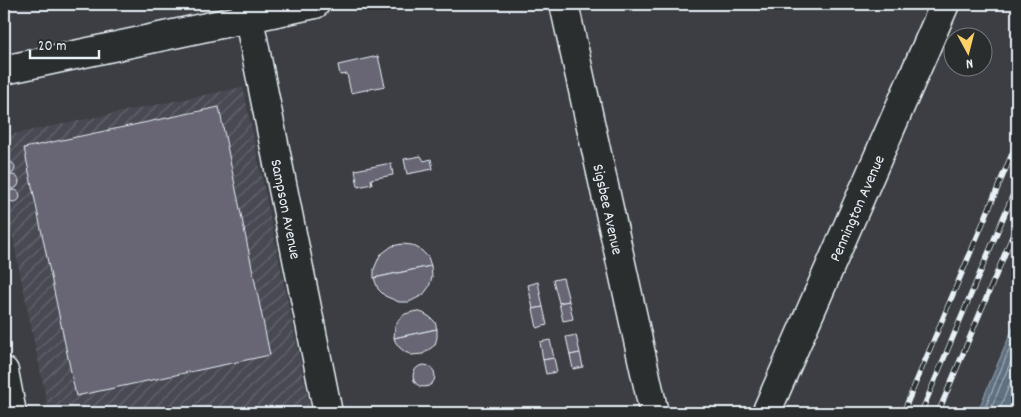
<svg xmlns="http://www.w3.org/2000/svg" width="1021" height="417" viewBox="0 0 1021 417" font-family="Dekko,sans-serif">
	<defs>
		<pattern id="industrial-furrows" width="10" height="10" patternUnits="userSpaceOnUse" patternTransform="scale(1.25)"><rect width="10" height="10" fill="#494a52"/><path d="M-1 1l2-2M0 10L10 0M9 11l2-2" fill="none" stroke="#63656c"/></pattern>
		<pattern id="water-ripples" width="26" height="14" patternUnits="userSpaceOnUse" patternTransform="scale(1.25)"><rect width="26" height="14" fill="#617181"/><path d="M2 4q2-2 4 0t4 0M15 11q2-2 4 0t4 0" fill="none" stroke="#545c66"/></pattern>
	</defs>
	<rect width="100%" height="100%" fill="#3c3e43"/>
	<filter id="ink" filterUnits="userSpaceOnUse"><feTurbulence type="fractalNoise" baseFrequency=".02" numOctaves="2"/><feDisplacementMap in="SourceGraphic" scale="10" xChannelSelector="R" yChannelSelector="G"/><feConvolveMatrix kernelMatrix="1 2 1 2 8 2 1 2 1" color-interpolation-filters="sRGB"/></filter>
	<g filter="url(#ink)">
		<!-- industrial -->
		<polygon fill="url(#industrial-furrows)" points="243,87 311,413 49,413 4,196 4,136"/>
		<!-- water -->
		<polygon fill="url(#water-ripples)" stroke="#97a4b1" points="1017,318 1017,413 977,413"/>
		<g fill="none" stroke-linecap="round" stroke-linejoin="round">
			<!-- shore -->
			<g stroke="#b2bec8" stroke-width="1">
				<polyline points="983,413 1017,331"/>
				<polyline points="989,413 1017,347"/>
				<polyline points="998,413 1017,366"/>
			</g>
		</g>
		<!-- building -->
		<g fill="#676674" stroke="#e8f1f8">
			<polygon points="378,56 385,86 351,93 347,74 340,75 338,65"/>
			<polygon points="219,107 270,355 76,396 24,148"/>
			<polygon points="421,156 424,161 431,159 433,169 407,174 404,159"/>
			<circle cx="9" cy="168" r="6"/>
			<polygon points="391,163 393,175 371,179 372,184 358,187 355,170"/>
			<circle cx="12" cy="182" r="7"/>
			<circle cx="14" cy="196" r="6"/>
			<polygon points="402,244 412,245 421,250 428,257 431,266 374,278 374,269 380,255 392,246"/>
			<polygon points="431,266 432,277 429,287 423,295 409,302 399,302 385,296 378,289 374,278"/>
			<polygon points="563,278 569,301 559,303 553,280"/>
			<polygon points="538,282 543,307 533,309 528,285"/>
			<polygon points="569,301 573,319 563,321 559,303"/>
			<polygon points="543,307 547,325 537,328 533,309"/>
			<polygon points="416,311 423,313 430,317 435,322 437,329 394,338 395,326 399,319 405,314"/>
			<polygon points="437,329 437,337 435,345 423,354 412,355 405,352 399,347 395,341 394,338"/>
			<polygon points="576,335 580,353 570,355 566,337"/>
			<polygon points="550,340 554,358 543,360 540,342"/>
			<polygon points="580,353 583,367 573,369 570,355"/>
			<polygon points="554,358 557,372 546,374 543,360"/>
			<circle cx="424" cy="376" r="11"/>
		</g>
		<g fill="none" stroke-linecap="round" stroke-linejoin="round">
			<defs>
				<g id="minor">
					<path id="s1" d="M246,4L328,413"/>
					<path id="s2" d="M564,4L654,413"/>
					<polyline points="4,70 315,4"/>
					<polyline points="4,371 12,413"/>
					<path id="s3" d="M766,413L945,4"/>
				</g>
			</defs>
			<!-- minor casing -->
			<use href="#minor" stroke="#e8f1f8" stroke-width="31"/>
			<!-- minor -->
			<use href="#minor" stroke="#2a2d2e" stroke-width="28"/>
			<defs>
				<g id="rail">
					<polyline points="903,413 1017,142"/>
					<polyline points="921,413 1017,185"/>
					<polyline points="938,413 1017,225"/>
				</g>
			</defs>
			<!-- rail casing -->
			<use href="#rail" stroke="#e8f1f8" stroke-width="5.5"/>
			<!-- rail -->
			<use href="#rail" stroke="#2a2d2e" stroke-width="4" stroke-dasharray="11" stroke-linecap="butt"/>
		</g>
	</g>
	<g text-anchor="middle" stroke-width="5" stroke-linejoin="round" paint-order="stroke">
		<!-- street labels -->
		<g font-size="16" fill="#e8f1f8" stroke="#2a2d2e">
			<text dy="6" stroke="none"><textPath href="#s2" startOffset="210">Sigsbee Avenue</textPath></text>
			<text dy="6" stroke="none"><textPath href="#s3" startOffset="224">Pennington Avenue</textPath></text>
			<text dy="6" stroke="none"><textPath href="#s1" startOffset="209">Sampson Avenue</textPath></text>
		</g>
	</g>
	<!-- margin -->
	<rect width="1021" height="417" fill="none" stroke="#2a2d2e" stroke-width="20"/>
	<rect x="10" y="10" width="1001" height="397" fill="none" stroke="#e8f1f8" stroke-width="2" filter="url(#ink)"/>
	<!-- north arrow -->
	<g transform="translate(968 52) rotate(173)"><circle r="24" fill="#2a2d2e" stroke="#767b7f"/>
	<path d="M0-4L9 19L0 12L-9 19Z" fill="#ffd166"/>
	<text y="-8" font-size="14" font-weight="bold" text-anchor="middle" fill="#e8f1f8">N</text>
	</g>
	<!-- scale -->
	<path d="M30 50v8h69v-8" fill="none" stroke="#e8f1f8" stroke-width="2.5"/>
	<text x="38" y="50" font-size="15" fill="#e8f1f8" stroke="#2a2d2e" stroke-width="4" paint-order="stroke">20 m</text>
</svg>
